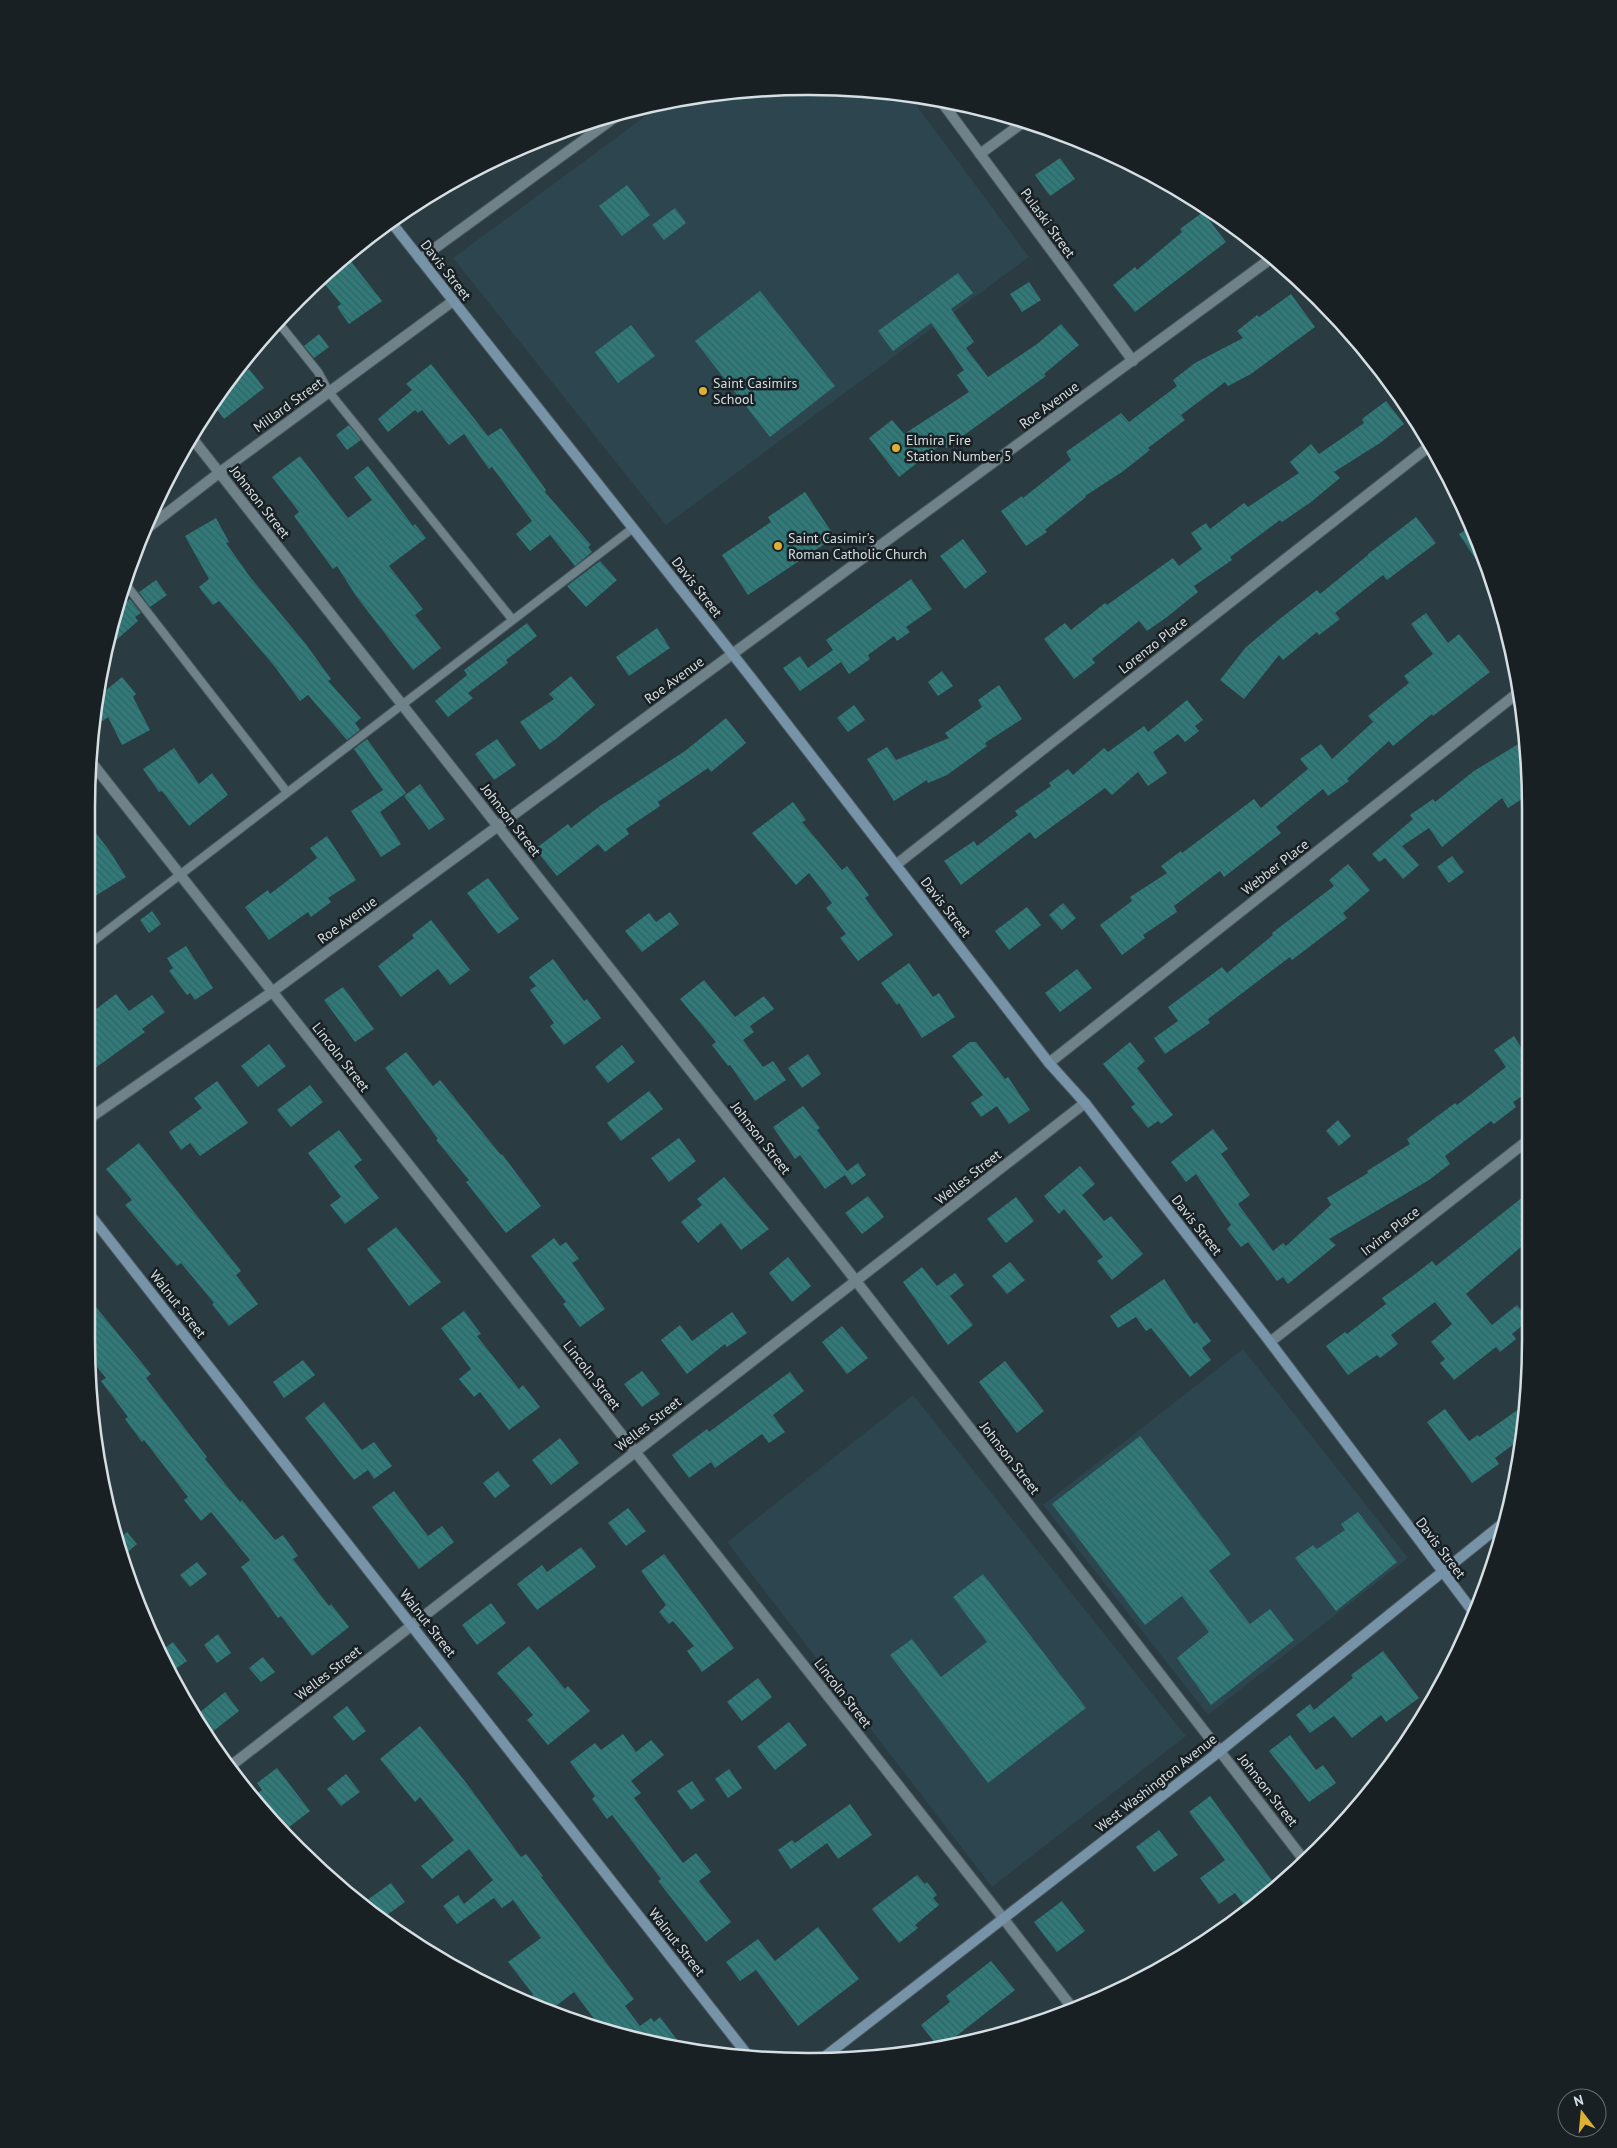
<svg xmlns="http://www.w3.org/2000/svg" width="1617" height="2148" viewBox="0 0 1617 2148" font-family="'PT Sans',sans-serif">
	<defs>
		<pattern id="building-back-hatch" width="6" height="6" patternUnits="userSpaceOnUse" patternTransform="scale(1.25)"><rect width="6" height="6" fill="#307a7a"/><path d="M-1 5l2 2M0 0l6 6M5-1l2 2" fill="none" stroke="#376162"/></pattern>
	</defs>
	<rect width="100%" height="100%" fill="#2a3b41"/>
	<!-- built -->
	<g fill="#2c454e">
		<polygon points="762,88 908,94 1029,257 666,525 453,258 662,104"/>
		<polygon points="1243,1349 1408,1558 1208,1715 1043,1505"/>
		<polygon points="913,1395 1186,1736 992,1887 727,1542"/>
	</g>
	<!-- building -->
	<g fill="url(#building-back-hatch)">
		<polygon points="1060,158 1075,179 1050,196 1035,175"/>
		<polygon points="627,185 650,215 622,236 599,206"/>
		<polygon points="675,208 686,223 664,240 652,225"/>
		<polygon points="1203,212 1226,242 1135,312 1113,285 1135,267 1137,270 1182,232 1180,229"/>
		<polygon points="346,255 382,301 349,324 337,307 341,304 320,278"/>
		<polygon points="958,273 973,293 951,309 974,342 966,348 988,377 1037,344 1061,324 1079,345 1044,374 1046,376 946,448 943,443 899,477 869,438 892,420 904,434 969,392 957,375 964,370 931,323 893,351 878,331"/>
		<polygon points="1029,282 1041,300 1022,312 1010,294"/>
		<polygon points="760,291 835,386 770,437 695,341"/>
		<polygon points="1291,294 1315,327 1251,374 1228,386 1225,382 1181,415 1185,420 1148,448 1150,450 1122,472 1085,496 1086,497 1045,530 1047,532 1026,546 1001,511 1022,496 1023,498 1071,460 1066,452 1121,413 1129,422 1177,386 1173,380 1195,363 1243,338 1237,331 1257,315 1259,317"/>
		<polygon points="631,325 655,356 618,383 595,352"/>
		<polygon points="319,334 329,347 314,358 304,346"/>
		<polygon points="431,364 488,436 501,428 546,490 545,492 591,545 588,547 592,552 575,566 550,535 530,551 516,534 532,521 492,467 489,469 464,434 449,445 422,410 418,413 415,410 388,432 378,419 412,390 406,384"/>
		<polygon points="249,369 264,388 224,419 212,403 224,387"/>
		<polygon points="1386,401 1404,424 1380,443 1334,472 1340,478 1311,502 1282,522 1280,520 1230,557 1232,560 1194,586 1198,592 1167,617 1147,631 1139,621 1092,659 1095,663 1074,679 1044,639 1065,623 1071,630 1105,603 1107,605 1173,558 1179,566 1202,549 1191,533 1206,523 1210,529 1244,503 1248,507 1299,473 1290,462 1311,444 1319,454 1364,423 1362,419"/>
		<polygon points="349,425 361,440 347,450 336,435"/>
		<polygon points="300,456 348,518 372,500 354,477 368,466 413,526 415,524 426,538 389,566 423,609 415,615 441,648 413,670 356,596 337,566 333,569 294,516 299,512 272,477"/>
		<polygon points="805,492 835,537 748,595 722,555 771,522 768,517"/>
		<polygon points="1416,517 1436,543 1387,580 1383,575 1335,613 1340,619 1319,635 1317,632 1283,660 1279,655 1244,699 1220,680 1246,647 1281,618 1317,590 1320,594 1368,555 1368,554"/>
		<polygon points="216,518 229,542 226,543 250,577 305,643 331,679 328,681 361,718 355,723 360,730 347,740 308,695 300,701 275,667 219,601 213,605 199,587 209,579 185,536"/>
		<polygon points="1472,526 1476,532 1485,568 1483,570 1459,534"/>
		<polygon points="963,539 987,572 965,589 940,556"/>
		<polygon points="600,561 617,580 586,607 567,586"/>
		<polygon points="911,579 932,609 906,627 910,632 897,641 894,636 868,655 870,659 849,674 841,662 800,691 783,668 800,656 808,668 833,650 826,640"/>
		<polygon points="156,580 167,595 150,607 139,592"/>
		<polygon points="119,598 124,603 130,599 141,613 135,617 138,621 107,648 111,622"/>
		<polygon points="1426,613 1448,643 1459,634 1490,672 1433,716 1432,714 1393,746 1389,741 1347,779 1349,781 1328,796 1323,789 1276,827 1281,833 1224,877 1220,871 1174,906 1177,912 1143,935 1145,938 1122,955 1100,925 1132,901 1130,897 1167,873 1161,866 1181,851 1182,853 1254,799 1261,808 1308,769 1300,759 1321,744 1332,759 1373,722 1368,716 1409,683 1404,676 1433,654 1411,624"/>
		<polygon points="527,623 537,636 506,660 508,663 468,693 473,698 448,717 435,701 467,675 464,670"/>
		<polygon points="657,628 670,648 629,676 616,657"/>
		<polygon points="942,671 953,686 938,696 928,682"/>
		<polygon points="571,676 595,705 556,739 540,750 520,722 554,699 549,694"/>
		<polygon points="122,677 136,694 133,697 150,730 122,745 108,717 103,721 96,713 99,696"/>
		<polygon points="999,685 1022,719 985,743 987,746 947,775 928,783 927,780 894,801 867,759 887,747 896,760 949,738 945,733 982,707 978,700"/>
		<polygon points="1187,700 1203,720 1195,726 1199,731 1185,742 1178,734 1153,752 1167,773 1148,786 1138,772 1112,795 1105,788 1035,839 1030,832 961,885 944,861 974,841 977,846 1018,815 1015,811 1051,786 1049,783 1068,769 1073,775 1104,748 1108,752 1144,726 1148,732"/>
		<polygon points="854,705 865,720 848,732 837,718"/>
		<polygon points="726,718 746,743 711,772 708,768 658,802 660,806 626,829 629,834 605,852 598,844 557,876 535,849 568,824 571,828 600,806 685,751"/>
		<polygon points="367,739 406,793 380,812 401,844 381,857 351,811 383,790 354,749"/>
		<polygon points="497,739 516,765 494,780 475,754"/>
		<polygon points="1525,740 1525,797 1508,808 1502,798 1442,847 1429,828 1402,846 1419,865 1403,879 1385,858 1379,862 1372,854 1413,819 1410,815 1433,799 1435,802 1474,771"/>
		<polygon points="174,748 199,784 212,773 228,795 189,826 162,791 159,792 143,769"/>
		<polygon points="420,784 445,819 429,830 404,796"/>
		<polygon points="793,802 806,820 802,822 842,870 847,866 869,895 865,898 893,935 858,961 840,938 846,934 826,908 832,903 809,873 796,885 752,833"/>
		<polygon points="88,823 109,850 126,877 87,901"/>
		<polygon points="327,836 356,880 328,898 331,902 311,917 308,912 269,940 245,907 268,890 270,894 317,858 310,848"/>
		<polygon points="1452,856 1464,872 1449,883 1437,867"/>
		<polygon points="1348,864 1370,890 1343,913 1347,918 1292,960 1290,957 1208,1019 1210,1023 1165,1054 1154,1038 1178,1021 1168,1007 1222,967 1227,973 1273,935 1272,933 1334,886 1329,880"/>
		<polygon points="488,878 519,919 498,934 467,893"/>
		<polygon points="1063,903 1076,918 1062,930 1049,915"/>
		<polygon points="1027,907 1041,925 1009,950 995,931"/>
		<polygon points="152,911 161,924 149,933 140,920"/>
		<polygon points="670,912 679,924 642,952 625,931 649,913 656,922"/>
		<polygon points="431,920 470,970 450,985 438,969 401,997 378,966 414,938 412,935"/>
		<polygon points="186,946 213,988 195,1000 190,993 187,995 169,971 173,968 167,958"/>
		<polygon points="553,959 584,1001 587,999 601,1018 564,1045 550,1026 554,1023 530,990 536,986 529,977"/>
		<polygon points="909,963 933,997 939,993 955,1017 922,1038 899,1003 897,1005 881,983"/>
		<polygon points="1077,969 1092,988 1060,1012 1045,993"/>
		<polygon points="704,980 735,1017 764,996 774,1009 750,1026 754,1032 743,1040 763,1067 773,1061 786,1080 755,1101 730,1065 728,1066 712,1045 716,1042 680,999"/>
		<polygon points="343,987 374,1029 355,1042 324,1000"/>
		<polygon points="116,994 129,1011 152,995 165,1012 142,1029 145,1032 87,1074 87,1016"/>
		<polygon points="1514,1036 1527,1057 1527,1093 1513,1102 1516,1107 1494,1124 1491,1121 1445,1156 1450,1164 1429,1180 1329,1239 1336,1245 1288,1284 1283,1277 1277,1281 1248,1242 1241,1247 1227,1229 1231,1225 1196,1174 1186,1182 1171,1162 1213,1129 1228,1149 1221,1154 1250,1195 1238,1204 1273,1251 1283,1243 1286,1246 1331,1205 1327,1198 1368,1173 1367,1171 1410,1144 1407,1139 1455,1103 1457,1105 1506,1067 1494,1050"/>
		<polygon points="970,1042 976,1042 1005,1079 1008,1077 1030,1110 1009,1124 997,1106 981,1117 971,1103 983,1095 952,1056"/>
		<polygon points="1130,1042 1145,1061 1137,1068 1173,1115 1161,1124 1158,1121 1148,1128 1131,1107 1135,1104 1103,1064"/>
		<polygon points="269,1044 286,1066 258,1087 241,1066"/>
		<polygon points="622,1045 635,1062 608,1083 595,1067"/>
		<polygon points="406,1052 433,1086 440,1080 501,1155 502,1154 541,1206 506,1233 466,1182 469,1180 436,1140 438,1139 385,1068"/>
		<polygon points="808,1054 821,1074 802,1088 788,1068"/>
		<polygon points="217,1081 248,1123 200,1156 190,1143 181,1150 169,1132 202,1108 194,1098"/>
		<polygon points="310,1085 323,1102 291,1127 277,1110"/>
		<polygon points="649,1091 663,1109 621,1141 607,1123"/>
		<polygon points="803,1106 820,1128 817,1130 847,1171 858,1163 866,1175 852,1185 845,1175 825,1189 800,1155 795,1159 773,1127"/>
		<polygon points="1338,1120 1351,1136 1339,1146 1326,1131"/>
		<polygon points="339,1130 362,1160 354,1166 379,1198 345,1224 330,1205 341,1197 308,1153"/>
		<polygon points="679,1138 696,1161 669,1182 651,1158"/>
		<polygon points="139,1143 241,1271 236,1275 258,1304 229,1326 212,1304 214,1303 181,1263 177,1266 125,1205 132,1200 106,1169"/>
		<polygon points="1080,1166 1095,1184 1082,1195 1104,1221 1111,1216 1143,1254 1112,1280 1097,1261 1103,1257 1064,1209 1059,1214 1044,1196"/>
		<polygon points="724,1177 769,1229 741,1250 721,1223 698,1243 681,1222 702,1205 697,1199"/>
		<polygon points="1528,1193 1528,1241 1466,1294 1492,1325 1517,1305 1529,1320 1512,1334 1516,1339 1500,1352 1496,1347 1454,1380 1440,1363 1445,1359 1431,1342 1452,1324 1435,1302 1391,1335 1398,1344 1380,1358 1377,1355 1348,1375 1326,1346 1345,1332 1347,1334 1386,1304 1382,1298 1414,1275 1432,1261 1436,1266"/>
		<polygon points="868,1196 884,1217 862,1234 845,1213"/>
		<polygon points="1016,1197 1034,1221 1006,1243 987,1219"/>
		<polygon points="396,1227 441,1282 409,1306 367,1249"/>
		<polygon points="554,1238 560,1246 566,1242 579,1259 572,1263 605,1309 580,1327 563,1304 566,1302 531,1256"/>
		<polygon points="788,1257 811,1286 792,1302 769,1273"/>
		<polygon points="1010,1262 1025,1280 1007,1294 992,1276"/>
		<polygon points="922,1267 937,1286 955,1273 964,1285 950,1296 973,1325 948,1345 903,1282"/>
		<polygon points="1164,1279 1194,1324 1197,1322 1211,1341 1202,1348 1211,1360 1190,1377 1151,1328 1146,1331 1136,1317 1118,1328 1110,1316"/>
		<polygon points="86,1295 151,1374 146,1378 207,1457 205,1459 240,1502 242,1500 275,1540 283,1535 298,1556 293,1559 329,1606 331,1604 349,1627 312,1656 281,1616 278,1618 241,1567 250,1560 211,1512 201,1521 184,1500 188,1497 144,1440 142,1442 125,1419 128,1417 101,1381 106,1378 88,1356 86,1340"/>
		<polygon points="464,1311 481,1334 477,1336 519,1389 523,1385 540,1407 509,1430 480,1392 474,1397 459,1379 471,1369 441,1328"/>
		<polygon points="732,1312 747,1333 727,1347 725,1344 687,1374 661,1340 680,1325 692,1341"/>
		<polygon points="842,1326 868,1358 847,1374 822,1342"/>
		<polygon points="303,1360 315,1375 284,1398 273,1382"/>
		<polygon points="1005,1361 1044,1411 1017,1433 979,1382"/>
		<polygon points="642,1371 660,1394 642,1407 624,1384"/>
		<polygon points="790,1372 804,1391 773,1415 785,1432 769,1443 762,1434 715,1468 711,1462 689,1478 672,1455 707,1429 709,1432"/>
		<polygon points="324,1402 362,1450 374,1442 392,1466 374,1479 368,1470 354,1480 305,1418"/>
		<polygon points="1526,1404 1518,1441 1495,1458 1499,1464 1472,1483 1427,1422 1445,1409 1469,1441 1478,1435 1479,1437"/>
		<polygon points="1140,1436 1231,1554 1209,1571 1250,1624 1270,1609 1294,1640 1211,1705 1177,1658 1209,1632 1182,1596 1145,1625 1052,1504"/>
		<polygon points="560,1438 579,1463 551,1485 532,1460"/>
		<polygon points="498,1471 510,1486 495,1498 483,1483"/>
		<polygon points="394,1491 428,1536 442,1526 454,1542 419,1569 372,1507"/>
		<polygon points="628,1508 646,1531 626,1546 608,1523"/>
		<polygon points="1358,1512 1397,1562 1336,1611 1295,1558 1313,1545 1317,1549 1345,1530 1341,1524"/>
		<polygon points="127,1532 137,1544 123,1556 117,1541"/>
		<polygon points="581,1547 596,1567 537,1610 517,1584 542,1565 547,1572"/>
		<polygon points="664,1554 734,1648 702,1672 687,1651 694,1646 673,1621 669,1624 659,1612 666,1605 641,1571"/>
		<polygon points="197,1562 207,1574 190,1587 180,1575"/>
		<polygon points="983,1574 1086,1708 988,1783 890,1655 912,1639 941,1677 987,1642 953,1597"/>
		<polygon points="491,1603 506,1623 477,1645 462,1625"/>
		<polygon points="218,1634 231,1653 217,1663 204,1645"/>
		<polygon points="173,1642 187,1661 171,1672 162,1650"/>
		<polygon points="529,1646 565,1689 568,1686 590,1711 548,1745 527,1720 533,1715 497,1673"/>
		<polygon points="1383,1651 1419,1698 1386,1722 1381,1715 1352,1738 1334,1716 1310,1733 1296,1715 1310,1704 1314,1710 1353,1678 1351,1675"/>
		<polygon points="263,1657 275,1672 261,1682 249,1668"/>
		<polygon points="758,1678 772,1697 742,1721 727,1702"/>
		<polygon points="225,1692 239,1711 207,1736 194,1717"/>
		<polygon points="347,1706 366,1731 353,1741 333,1717"/>
		<polygon points="789,1722 807,1745 775,1770 757,1747"/>
		<polygon points="420,1726 464,1780 521,1857 526,1854 543,1876 541,1877 634,1999 625,2006 640,2026 651,2018 654,2022 660,2017 677,2040 667,2048 598,2024 574,1992 552,2009 538,2004 532,1996 533,1994 508,1962 541,1938 513,1900 502,1908 494,1898 457,1924 443,1906 458,1895 464,1904 493,1880 469,1849 432,1879 421,1866 454,1840 420,1797 415,1802 380,1759"/>
		<polygon points="623,1734 636,1752 651,1740 664,1755 631,1781 641,1793 634,1798 683,1863 696,1853 711,1872 699,1881 731,1922 706,1942 658,1881 661,1879 612,1815 607,1819 592,1799 595,1796 570,1762 595,1743 601,1750"/>
		<polygon points="1290,1735 1316,1770 1323,1765 1336,1783 1309,1802 1269,1751"/>
		<polygon points="277,1768 310,1811 284,1831 252,1797 262,1790 257,1783"/>
		<polygon points="729,1769 742,1788 728,1798 715,1779"/>
		<polygon points="346,1774 360,1792 341,1806 327,1789"/>
		<polygon points="692,1781 705,1800 691,1810 677,1791"/>
		<polygon points="1210,1796 1276,1886 1249,1912 1235,1893 1219,1904 1200,1878 1225,1860 1189,1812"/>
		<polygon points="850,1804 872,1835 838,1859 827,1843 791,1869 778,1850 792,1840 795,1843"/>
		<polygon points="1159,1830 1178,1855 1154,1872 1136,1847"/>
		<polygon points="917,1875 925,1884 927,1882 937,1895 933,1898 939,1905 915,1925 918,1928 899,1943 872,1909"/>
		<polygon points="391,1883 405,1902 384,1917 363,1903"/>
		<polygon points="1062,1901 1085,1931 1057,1952 1034,1922"/>
		<polygon points="818,1927 859,1979 798,2026 756,1970 740,1981 726,1962 758,1939 775,1961"/>
		<polygon points="991,1961 1015,1990 950,2041 936,2044 921,2025 950,2002 946,1996"/>
	</g>
	<g fill="none" stroke-linecap="round" stroke-linejoin="round">
		<defs>
			<g id="lane">
				<polyline points="278,322 318,372 329,392 512,619"/>
				<polyline points="124,582 287,792"/>
				<polyline points="87,946 633,528"/>
			</g>
			<g id="street">
				<polyline points="941,101 1133,361"/>
				<polyline points="980,154 1025,121"/>
				<polyline points="420,259 625,110"/>
				<polyline points="192,438 846,1268 1304,1860"/>
				<polyline points="141,533 219,473 453,301"/>
				<polyline points="88,758 1003,1918 1074,2010"/>
				<polyline points="897,864 1427,448"/>
				<polyline points="1049,1063 1519,692"/>
				<polyline points="87,1120 272,992 1273,257"/>
				<polyline points="1270,1342 1527,1141"/>
				<polyline points="228,1768 1085,1103"/>
			</g>
			<g id="secondary">
				<polyline points="391,222 749,675 1049,1063 1085,1103 1270,1342 1474,1613"/>
				<polyline points="87,1211 746,2053"/>
				<polyline points="823,2058 1220,1751 1502,1524"/>
			</g>
		</defs>
		<!-- lane casing -->
		<use href="#lane" stroke="#49575c" stroke-width="10"/>
		<!-- street casing -->
		<use href="#street" stroke="#49575c" stroke-width="12"/>
		<!-- secondary casing -->
		<use href="#secondary" stroke="#49575c" stroke-width="12"/>
		<!-- lane -->
		<use href="#lane" stroke="#6f8289" stroke-width="8"/>
		<!-- street -->
		<use href="#street" stroke="#6f8289" stroke-width="10"/>
		<!-- secondary -->
		<use href="#secondary" stroke="#7693a8" stroke-width="10"/>
	</g>
	<!-- markers -->
	<g fill="#ddb133" stroke="#192023" stroke-width="2">
		<circle cx="703" cy="391" r="5"/>
		<circle cx="896" cy="448" r="5"/>
		<circle cx="778" cy="546" r="5"/>
	</g>
	<g text-anchor="middle" stroke-width="5" stroke-linejoin="round" paint-order="stroke">
		<!-- street labels -->
		<g font-size="14" fill="#d5dfe3" stroke="#192023">
			<text transform="translate(1048 223) rotate(54)" y="5">Pulaski Street</text>
			<text transform="translate(446 270) rotate(52)" y="5">Davis Street</text>
			<text transform="translate(288 405) rotate(-36)" y="5">Millard Street</text>
			<text transform="translate(1049 405) rotate(-36)" y="5">Roe Avenue</text>
			<text transform="translate(260 502) rotate(52)" y="5">Johnson Street</text>
			<text transform="translate(697 587) rotate(52)" y="5">Davis Street</text>
			<text transform="translate(1153 645) rotate(-38)" y="5">Lorenzo Place</text>
			<text transform="translate(674 680) rotate(-36)" y="5">Roe Avenue</text>
			<text transform="translate(511 820) rotate(52)" y="5">Johnson Street</text>
			<text transform="translate(1275 867) rotate(-38)" y="5">Webber Place</text>
			<text transform="translate(946 907) rotate(52)" y="5">Davis Street</text>
			<text transform="translate(347 920) rotate(-36)" y="5">Roe Avenue</text>
			<text transform="translate(341 1057) rotate(52)" y="5">Lincoln Street</text>
			<text transform="translate(761 1138) rotate(52)" y="5">Johnson Street</text>
			<text transform="translate(968 1177) rotate(-38)" y="5">Welles Street</text>
			<text transform="translate(1197 1225) rotate(52)" y="5">Davis Street</text>
			<text transform="translate(1390 1231) rotate(-38)" y="5">Irvine Place</text>
			<text transform="translate(178 1304) rotate(52)" y="5">Walnut Street</text>
			<text transform="translate(592 1375) rotate(52)" y="5">Lincoln Street</text>
			<text transform="translate(648 1424) rotate(-38)" y="5">Welles Street</text>
			<text transform="translate(1010 1458) rotate(52)" y="5">Johnson Street</text>
			<text transform="translate(1441 1548) rotate(53)" y="5">Davis Street</text>
			<text transform="translate(428 1623) rotate(52)" y="5">Walnut Street</text>
			<text transform="translate(328 1673) rotate(-38)" y="5">Welles Street</text>
			<text transform="translate(843 1693) rotate(52)" y="5">Lincoln Street</text>
			<text transform="translate(1156 1783) rotate(-38)" y="5">West Washington Avenue</text>
			<text transform="translate(1268 1790) rotate(52)" y="5">Johnson Street</text>
			<text transform="translate(677 1942) rotate(52)" y="5">Walnut Street</text>
		</g>
		<!-- poi labels -->
		<g font-size="14" fill="#d5dfe3" stroke="#192023" text-anchor="start">
			<text x="713" y="388">Saint Casimirs<tspan x="713" dy="16">School</tspan></text>
			<text x="906" y="445">Elmira Fire<tspan x="906" dy="16">Station Number 5</tspan></text>
			<text x="788" y="543">Saint Casimir's<tspan x="788" dy="16">Roman Catholic Church</tspan></text>
		</g>
	</g>
	<!-- crop -->
	<path d="M0 0H1617V2148H0ZM808 95H809A713 713 0 0 1 1522 808V1340A713 713 0 0 1 809 2053H808A713 713 0 0 1 95 1340V808A713 713 0 0 1 808 95Z" fill="#192023" fill-rule="evenodd"/>
	<path fill="none" stroke="#d5dfe3" stroke-width="2.5" d="M808 95H809A713 713 0 0 1 1522 808V1340A713 713 0 0 1 809 2053H808A713 713 0 0 1 95 1340V808A713 713 0 0 1 808 95Z"/>
	<!-- north arrow -->
	<g transform="translate(1582 2113) rotate(344)"><circle r="24" fill="#192023" stroke="#646c70"/>
	<path d="M0-4L9 19L0 12L-9 19Z" fill="#ddb133"/>
	<text y="-8" font-size="14" font-weight="bold" text-anchor="middle" fill="#d5dfe3">N</text>
	</g>
</svg>
